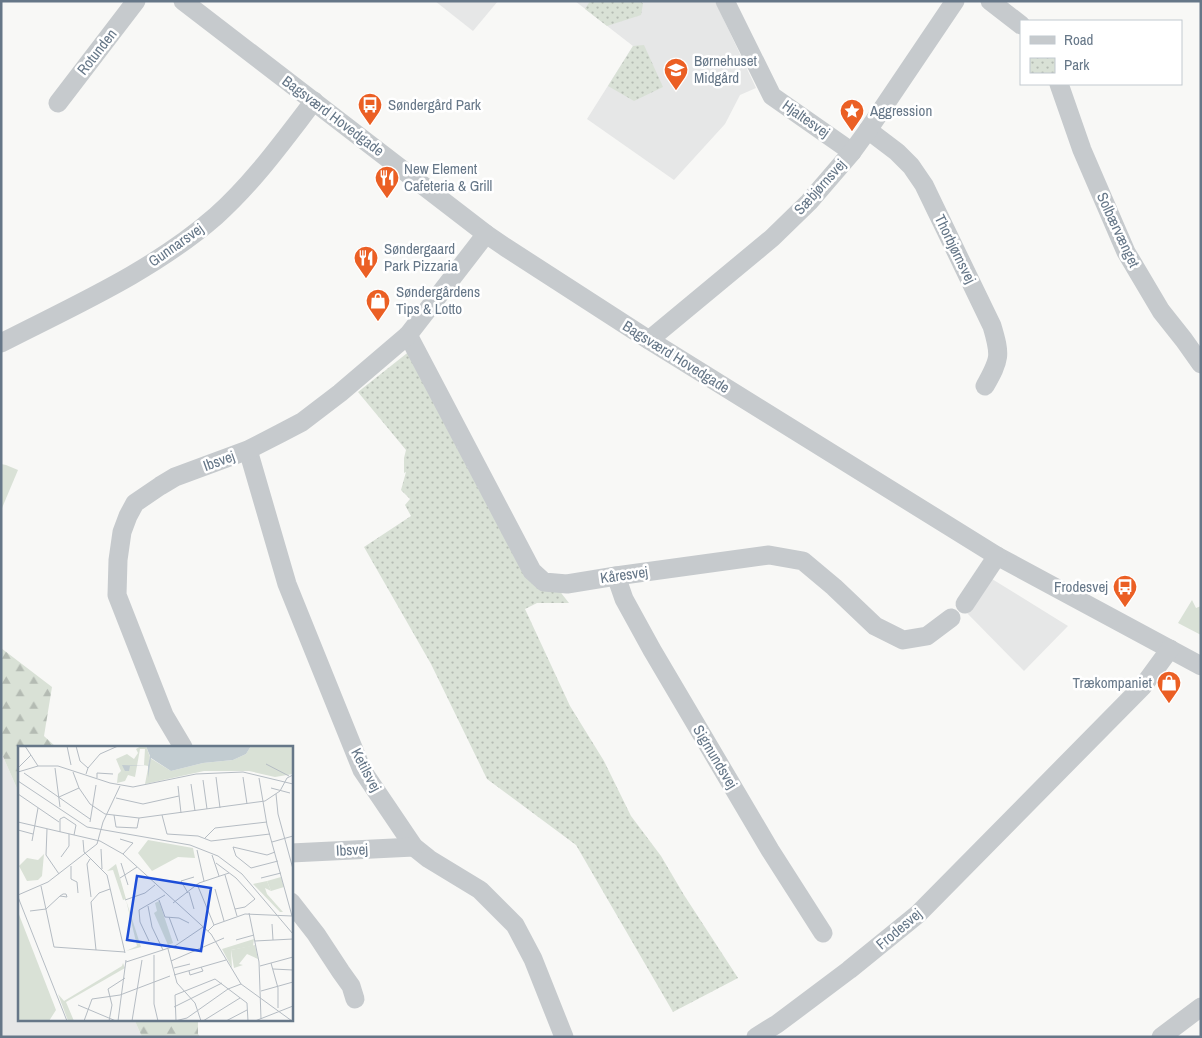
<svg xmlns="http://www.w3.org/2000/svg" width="1202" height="1038" viewBox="0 0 1202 1038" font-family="'Archivo Narrow',sans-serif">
	<defs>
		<pattern id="forest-firs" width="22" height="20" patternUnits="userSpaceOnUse" patternTransform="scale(1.25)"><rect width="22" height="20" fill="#d9e1d6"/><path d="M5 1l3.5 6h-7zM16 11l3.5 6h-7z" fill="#b4bbb3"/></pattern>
		<pattern id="park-dots" width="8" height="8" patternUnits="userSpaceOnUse" patternTransform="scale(1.25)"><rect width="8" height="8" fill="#d9e1d6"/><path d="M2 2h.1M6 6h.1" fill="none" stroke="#b4bbb3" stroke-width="1.8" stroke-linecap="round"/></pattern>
	</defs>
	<rect width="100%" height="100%" fill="#f8f8f6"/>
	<!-- built -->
	<g fill="#e6e7e7">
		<polygon points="435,1 498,1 473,31"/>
		<polygon points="575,1 715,1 756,88 740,95 725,124 674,180 587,119 633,46"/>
		<polygon points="992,579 1068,626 1024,671 965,611"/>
		<polygon points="1,752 19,793 19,1019 134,1019 142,1037 1,1037"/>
	</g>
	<!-- green -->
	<g fill="#d9e1d6">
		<polygon points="1,464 6,465 18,470 2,508 1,507"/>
		<polygon points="1192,600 1196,608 1201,606 1201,635 1178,623"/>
	</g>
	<!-- forest -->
	<g fill="url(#forest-firs)">
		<polygon points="1,648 52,687 44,736 56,747 19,747 19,793 1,752"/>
		<polygon points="134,1019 198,1019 198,1034 200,1037 142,1037"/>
	</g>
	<!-- park -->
	<g fill="url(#park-dots)">
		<polygon points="590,1 641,1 643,4 641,15 607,26 585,9"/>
		<polygon points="644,45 663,87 634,101 608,86 633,46"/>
		<polygon points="411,350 537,585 558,589 569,603 537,603 525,609 570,706 604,761 631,816 661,856 684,895 738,978 673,1012 576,845 487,779 431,664 364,547 411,516 405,505 410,499 401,490 406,472 404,473 404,458 406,450 358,392"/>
	</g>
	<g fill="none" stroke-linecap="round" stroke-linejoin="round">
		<!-- minor -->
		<g stroke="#c6cacd" stroke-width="19">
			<polyline points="183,1 486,234 505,247 649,340 997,556 1201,666"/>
			<polyline points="725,1 772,96 852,152"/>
			<polyline points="990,1 1021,25"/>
			<polyline points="1059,84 1082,150 1126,252 1161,311 1184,340 1201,364"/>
			<polyline points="58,103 136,1"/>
			<path d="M868,130L897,152L911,166L924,185L992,326C1001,356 1000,359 985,386"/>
			<polyline points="408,335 532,571 544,582 567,584 616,576 769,555 803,561 834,587 875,626 903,640 927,636 951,618"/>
			<polyline points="649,340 772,238 809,202 852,152 868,130 955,1"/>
			<path d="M1,343C75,305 153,271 216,216C254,182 283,141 314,101"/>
			<polyline points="248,450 287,584 362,770 414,847 429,859 480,890 515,925 533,959 564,1037"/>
			<polyline points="616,576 624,599 652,650 770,850 823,933"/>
			<polyline points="965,604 997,556"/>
			<polyline points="183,747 164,715 117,595 118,560 122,532 128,516 135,503 160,486 175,477 248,450 281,433 302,422 340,393 408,335 486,234"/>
			<polyline points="291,853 414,847"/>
			<polyline points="291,902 316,934 341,972 351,986 355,999"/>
			<polyline points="756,1037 777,1024 849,970 918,914 1143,686 1170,649"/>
			<polyline points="1161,1037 1201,1007"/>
		</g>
	</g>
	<!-- icons -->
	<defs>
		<symbol id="school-pin" viewBox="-11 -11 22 30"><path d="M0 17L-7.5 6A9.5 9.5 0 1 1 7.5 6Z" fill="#eb5f24" stroke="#fff"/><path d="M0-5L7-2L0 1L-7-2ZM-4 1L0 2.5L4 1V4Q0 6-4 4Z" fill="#fff"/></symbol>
		<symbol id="bus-pin" viewBox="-11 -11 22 30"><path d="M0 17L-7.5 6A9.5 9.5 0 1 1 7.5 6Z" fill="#eb5f24" stroke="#fff"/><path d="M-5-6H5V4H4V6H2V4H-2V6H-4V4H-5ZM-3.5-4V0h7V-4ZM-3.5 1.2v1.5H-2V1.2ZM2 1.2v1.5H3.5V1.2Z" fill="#fff"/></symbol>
		<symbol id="sight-pin" viewBox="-11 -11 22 30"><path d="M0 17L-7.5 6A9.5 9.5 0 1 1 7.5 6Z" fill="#eb5f24" stroke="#fff"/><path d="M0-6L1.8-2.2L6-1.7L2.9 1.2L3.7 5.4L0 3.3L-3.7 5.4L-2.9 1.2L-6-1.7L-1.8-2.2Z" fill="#fff"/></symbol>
		<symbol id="restaurant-pin" viewBox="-11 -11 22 30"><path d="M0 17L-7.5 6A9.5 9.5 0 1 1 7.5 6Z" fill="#eb5f24" stroke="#fff"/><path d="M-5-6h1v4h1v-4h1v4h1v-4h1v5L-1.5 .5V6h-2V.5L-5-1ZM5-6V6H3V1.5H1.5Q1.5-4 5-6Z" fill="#fff"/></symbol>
		<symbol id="shop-pin" viewBox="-11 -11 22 30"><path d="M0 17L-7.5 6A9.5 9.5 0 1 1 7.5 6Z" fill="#eb5f24" stroke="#fff"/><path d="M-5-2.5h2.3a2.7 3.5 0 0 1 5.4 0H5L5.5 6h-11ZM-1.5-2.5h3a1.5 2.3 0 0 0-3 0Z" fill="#fff"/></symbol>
	</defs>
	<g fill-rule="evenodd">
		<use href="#school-pin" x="662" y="56" width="28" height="38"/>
		<use href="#bus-pin" x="356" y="91" width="28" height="38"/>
		<use href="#sight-pin" x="838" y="97" width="28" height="38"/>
		<use href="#restaurant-pin" x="373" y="164" width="28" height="38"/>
		<use href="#restaurant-pin" x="352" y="244" width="28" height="38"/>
		<use href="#shop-pin" x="364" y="287" width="28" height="38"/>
		<use href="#bus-pin" x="1111" y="573" width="28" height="38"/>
		<use href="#shop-pin" x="1155" y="669" width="28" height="38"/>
	</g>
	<g text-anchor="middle" stroke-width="5" stroke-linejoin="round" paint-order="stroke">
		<!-- street labels -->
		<g font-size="15" fill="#678" stroke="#fff">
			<text transform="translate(97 52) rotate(-52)" y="5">Rotunden</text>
			<text transform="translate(333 116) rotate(37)" y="5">Bagsværd Hovedgade</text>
			<text transform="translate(806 119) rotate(35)" y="5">Hjaltesvej</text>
			<text transform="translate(820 187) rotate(-48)" y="5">Sæbjørnsvej</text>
			<text transform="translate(1118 230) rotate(65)" y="5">Solbærvænget</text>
			<text transform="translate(176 245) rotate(-35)" y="5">Gunnarsvej</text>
			<text transform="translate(955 249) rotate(64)" y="5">Thorbjørnsvej</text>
			<text transform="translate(676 357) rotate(32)" y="5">Bagsværd Hovedgade</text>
			<text transform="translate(219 461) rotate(-20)" y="5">Ibsvej</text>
			<text transform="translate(624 575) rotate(-8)" y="5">Kåresvej</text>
			<text transform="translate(715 757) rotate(59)" y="5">Sigmundsvej</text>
			<text transform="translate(366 770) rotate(62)" y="5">Ketilsvej</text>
			<text transform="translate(352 850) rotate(-3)" y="5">Ibsvej</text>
			<text transform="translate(899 929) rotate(-40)" y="5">Frodesvej</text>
		</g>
		<!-- poi labels -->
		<g font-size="15" fill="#678" stroke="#fff" text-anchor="start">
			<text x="694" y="66">Børnehuset<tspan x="694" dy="17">Midgård</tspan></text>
			<text x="388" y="110">Søndergård Park</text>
			<text x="870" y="116">Aggression</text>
			<text x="404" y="174">New Element<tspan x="404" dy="17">Cafeteria &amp; Grill</tspan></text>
			<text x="384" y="254">Søndergaard<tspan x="384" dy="17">Park Pizzaria</tspan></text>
			<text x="396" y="297">Søndergårdens<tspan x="396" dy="17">Tips &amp; Lotto</tspan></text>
			<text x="1108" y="592" text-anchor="end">Frodesvej</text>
			<text x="1152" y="688" text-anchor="end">Trækompaniet</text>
		</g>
	</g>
	<!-- overview -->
	<g transform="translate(18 746)">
		<rect width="275" height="275" fill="#f8f8f6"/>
		<path d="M130,94L175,102L177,112L160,111L134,125L120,107ZM263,131L266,141L253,145L249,135Z" fill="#d9e1d6"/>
		<path d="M123,0H128L132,11L130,20L126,19L127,3H122L117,31L110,29L107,35L99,37L100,28L103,25L98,13L109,8L116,13L120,7L118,3ZM98,118L108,153L105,154L95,124L89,125ZM108,154L123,201L108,205L119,200ZM0,166L38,264L31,275H0ZM237,199L240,213L229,208L221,218L225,219L216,222L213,204ZM105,217L107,222L48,256L56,275H50L40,248L46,255L104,220Z" fill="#d9e1d6"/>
		<path d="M233,0H275V28L257,31L231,25H186L127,38L132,12L153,25L185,17L215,14L228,8ZM26,108L24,130L20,134L9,135L1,120L9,112L20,114ZM249,135L253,145L247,142L249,148L265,166H262L235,138ZM141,155L155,197L150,199L136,167L139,165L137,157ZM236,193L235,200L213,204L214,222L204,203Z" fill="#d9e1d6"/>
		<path d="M128,0H233L228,8L215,14L185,17L153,25L133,12L130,32V20H112L111,25H107L104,19L130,20L132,10Z" fill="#c2ccd1"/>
		<path fill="none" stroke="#c2ccd1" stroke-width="2.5" d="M131,0L134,9L133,0"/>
		<path fill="none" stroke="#b5bcc3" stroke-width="1" d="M7,0L20,20M49,0L53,19M58,0L62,15L70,22L68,28M248,18L271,30M0,22L13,9M37,22L42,61M70,22L82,8L100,0M0,26L20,20H40L92,37L115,41L178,28L225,26L275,38M55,26L61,42L72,58L87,68L121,72L247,55L262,45L269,32L275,29M6,27L72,73M198,31L202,62M225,31L229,58M79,32V27L95,28M241,32L249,79L274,170M185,34L189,63M0,35L69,81L172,99L200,110L224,128L275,188M173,38L177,65M160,40L163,67M253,42L272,47M0,48L41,76M258,48L260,68L275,123M41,51L61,42M98,52L125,58L161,50M96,69L98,81L119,82L121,72M144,69L149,88L180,90L193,95L252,88M0,76L82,95L105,108L193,188L223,238L274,275M72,76L78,39M29,83L28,109L41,128M0,84L15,88M42,86V73L46,71L58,79L56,89M187,92L197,82L249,76M102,93L115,97L105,108M65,94L66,106L89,129L107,207M14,95L20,62M254,96L275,90M83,103L84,123M179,104L186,135M257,106L249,109L215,101L218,110L233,122L260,115M194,109L201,130M43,111L51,100V88M72,113L69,118L73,151M103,117L110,139M198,117L218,132L237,153L227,161L217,163M53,120V133L59,136L60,147M207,129L219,170M102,132L119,121M243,132L263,127M179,138L196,179M23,140L36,201L107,206M197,143L206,175M171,146L176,163M170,147L163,135L176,131M48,148L49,151L42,150L45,148ZM0,149L30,136L79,98L85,76L102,40M0,151L49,275M107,154L127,147L137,139M141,154L147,171L161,172L171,177M155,157L181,137L211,127M130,160L134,181L145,204M12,165L28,163L42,150M231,167L241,216L243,273M151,171L160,195M254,178L255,194M190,185L196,179L227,168L274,170M218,194L236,189M131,195L122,176L121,164L147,149M237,195L275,193M150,203L159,237L177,257L183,275M78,204L73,156L81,147L92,143M136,209V258L140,275M153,215L206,192M108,216L157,200L185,181M253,217L260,242V262M242,220L275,211M156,222L172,218M255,223L275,224M171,225L172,229L185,225L183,221M156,229L208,214M243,245L275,236M60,259L98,275M156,261L204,237M66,275L74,253L102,249L152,230M91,275L94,259L90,243L107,232M100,275L108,214M114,275L124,214M157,275L169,272L210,243L223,238M158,275L157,249L197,233L229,257L230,275M185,275L222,252M208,275L229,264M237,275L275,260"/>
		<path fill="#1d4ed8" fill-opacity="0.15" stroke="#1d4ed8" stroke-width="2.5" d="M119,130L193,142L183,205L109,194Z"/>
		<rect width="275" height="275" fill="none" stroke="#678" stroke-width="2.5"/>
	</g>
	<!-- border -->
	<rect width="1202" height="1038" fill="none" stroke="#667788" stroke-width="5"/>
	<!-- legend -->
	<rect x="1020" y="20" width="162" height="65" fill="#ffffff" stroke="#c2c9cf"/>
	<rect x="1030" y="36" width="25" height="8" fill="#c6cacd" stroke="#c2c9cf"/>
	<text x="1064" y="45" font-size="15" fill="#667788">Road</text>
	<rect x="1030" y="58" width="25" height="15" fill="url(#park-dots)" stroke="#c2c9cf"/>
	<text x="1064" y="70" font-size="15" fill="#667788">Park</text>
</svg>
